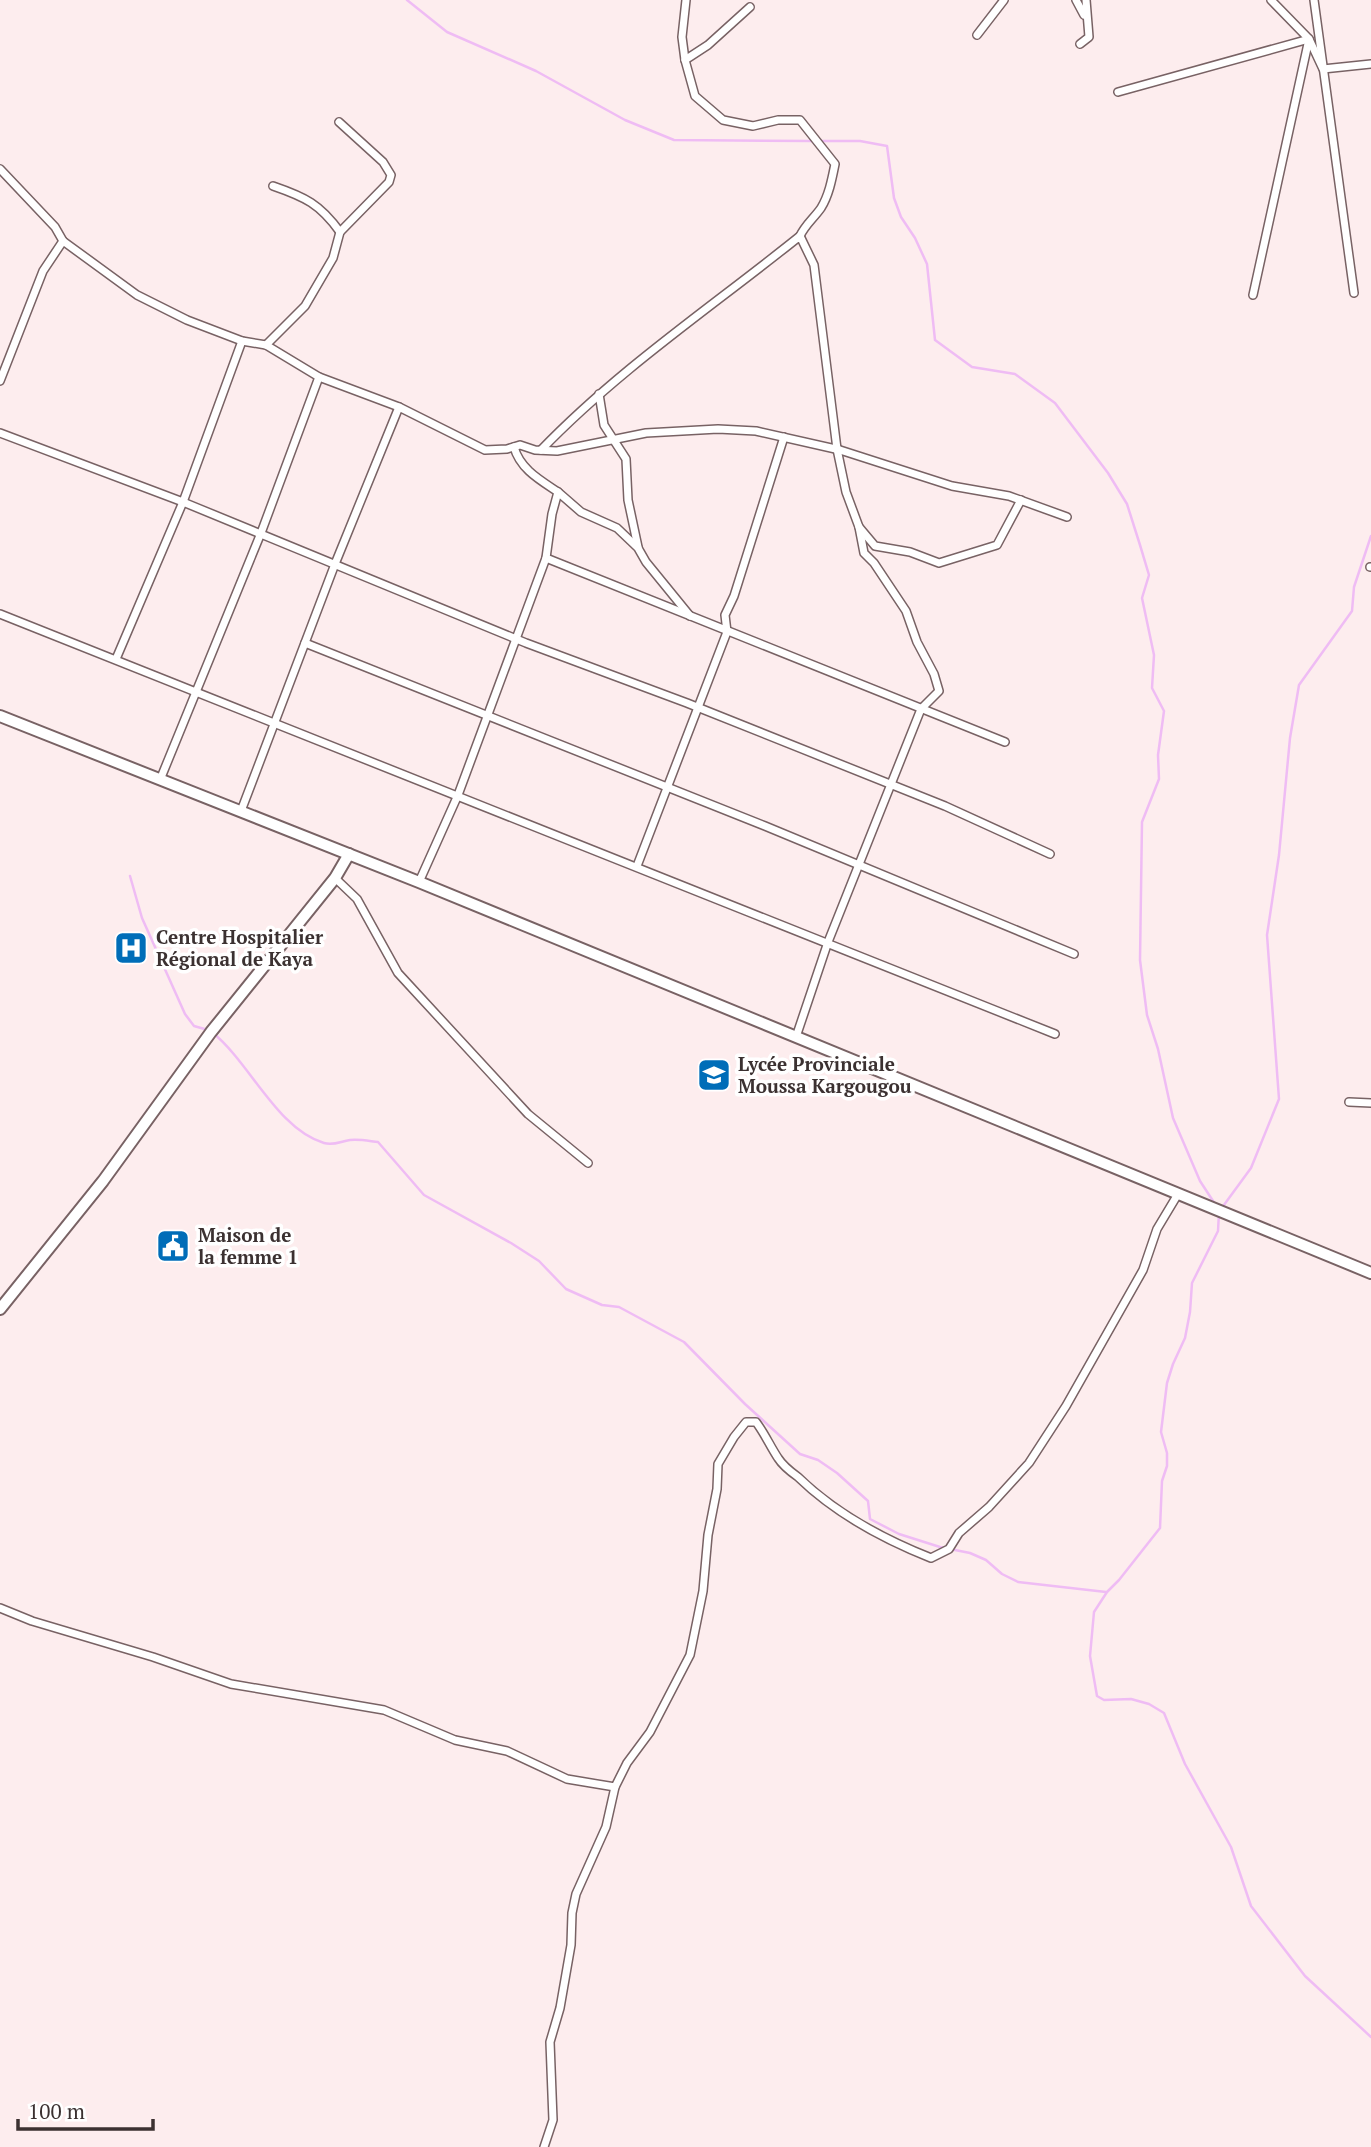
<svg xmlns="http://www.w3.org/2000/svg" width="1371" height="2147" viewBox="0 0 1371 2147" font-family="'PT Serif',serif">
	<rect width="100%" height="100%" fill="#fdedee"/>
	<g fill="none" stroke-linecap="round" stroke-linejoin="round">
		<!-- stream -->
		<g stroke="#efbcf4" stroke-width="2.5">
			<polyline points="407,0 447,32 536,71 625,120 674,140 812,141"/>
			<polyline points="819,141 860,141 887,146 894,198 901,217 915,238 927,264 935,340 972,367 1015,374 1055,403 1108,473 1127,504 1140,545 1149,575 1142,598 1154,655 1152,688 1164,711 1158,755 1159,779 1142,822 1140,960 1147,1015 1158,1049 1173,1118 1200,1181 1215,1204"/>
			<polyline points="130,876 142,918 185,1014 194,1026 208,1030"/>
			<path d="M213,1033C250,1063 277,1129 324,1143C334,1146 341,1141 350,1140C360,1139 369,1141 378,1142L424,1195L511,1243L539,1261L566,1289L602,1305L619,1307L684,1342L745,1404L800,1454L818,1460L837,1473L868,1501L870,1519L899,1534L940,1547L970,1553L986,1560L1002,1574L1018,1582L1106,1592"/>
			<polyline points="1221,1209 1251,1168 1279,1099 1267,935 1279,855 1290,738 1299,685 1352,611 1354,587 1371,536"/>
			<polyline points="1219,1213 1218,1231 1192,1283 1190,1312 1185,1338 1173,1364 1167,1383 1161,1432 1167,1453 1167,1466 1162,1481 1160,1528 1119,1580 1107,1592 1094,1612 1090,1656 1097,1696 1104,1700 1131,1699 1149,1704 1164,1713 1185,1764 1231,1847 1251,1906 1305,1976 1371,2037"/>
		</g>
		<defs>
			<g id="street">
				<path d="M686,0L682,37L685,60L695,96L723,120L753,126L778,120H800L835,164C832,179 829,195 821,208C814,218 805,225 800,236"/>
				<polyline points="1076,0 1084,15"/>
				<polyline points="1314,0 1354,293"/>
				<polyline points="977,35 1004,0"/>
				<polyline points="1080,44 1089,37 1086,0"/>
				<polyline points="685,60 708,45 750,7"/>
				<polyline points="1118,92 1309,39 1323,69 1371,64"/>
				<polyline points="0,169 55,227 63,241 137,295 187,320 242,341 266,345 319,377"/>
				<path d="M273,186C305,197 320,204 340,232"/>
				<polyline points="1253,295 1309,39 1271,0"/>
				<polyline points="266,345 305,306 333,258 340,232 389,182 391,175 383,162 339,122"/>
				<polyline points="0,381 43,271 63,241"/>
				<polyline points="599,394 604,425 626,459 628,500 638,547"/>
				<polyline points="0,433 183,502 526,643 687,703 945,806 1050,854"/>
				<path d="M541,450C619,369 713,306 800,236L814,265L837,449L846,492L859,527L875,546L910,552L939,563L997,545L1021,500"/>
				<polyline points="558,492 581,512 617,528 638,548 646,562 690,616"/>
				<polyline points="546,558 1005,742"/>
				<polyline points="1370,567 1371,567"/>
				<polyline points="0,614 1055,1034"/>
				<polyline points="305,643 765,826 1074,954"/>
				<polyline points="116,659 183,502 242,341"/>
				<polyline points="160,780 261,533 319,377 399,407 485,450 507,449 520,445 535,450 557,451 646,433 718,429 756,431 840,450 952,486 1009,496 1067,517"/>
				<polyline points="241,811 335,564 399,407"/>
				<polyline points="637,866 727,632 725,615 734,596 784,437"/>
				<polyline points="335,878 357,899 398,973 528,1114 588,1163"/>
				<path d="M419,882L458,795L546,558L552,514L558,492C540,480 520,469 514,447"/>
				<polyline points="796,1037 828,942 921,709 939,691 934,674 917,642 906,611 874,563 864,553 859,527"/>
				<polyline points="1349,1102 1371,1103"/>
				<polyline points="0,1608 32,1621 153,1657 231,1684 384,1710 455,1740 507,1751 567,1779 615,1787"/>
				<path d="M544,2147L553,2120L550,2042L560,2008L571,1945L572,1913L576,1894L606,1827L615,1787L627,1763L650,1732L690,1655L703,1591L708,1535L717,1489L718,1464L734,1437L746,1422H756C765,1434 770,1446 778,1458C783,1466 791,1472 798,1477C836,1514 883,1539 931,1558L949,1549L959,1533L989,1507L1029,1463L1066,1406L1143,1270L1157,1229L1178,1194"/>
			</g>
			<g id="secondary">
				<polyline points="0,716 419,882 1371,1273"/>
				<polyline points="0,1309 103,1181 211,1032 335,878 349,854"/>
			</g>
		</defs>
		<!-- street casing -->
		<use href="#street" stroke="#786264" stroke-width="10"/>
		<!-- secondary casing -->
		<use href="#secondary" stroke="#786264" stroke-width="14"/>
		<!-- street -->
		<use href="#street" stroke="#fff" stroke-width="7"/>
		<!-- secondary -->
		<use href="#secondary" stroke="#fff" stroke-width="10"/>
	</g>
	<!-- icons -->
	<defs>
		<symbol id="hospital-square" viewBox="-11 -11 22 22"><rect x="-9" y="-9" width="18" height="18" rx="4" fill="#006db8" stroke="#fff"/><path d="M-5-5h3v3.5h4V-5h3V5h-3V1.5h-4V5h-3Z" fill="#fff"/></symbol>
		<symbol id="school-square" viewBox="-11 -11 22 22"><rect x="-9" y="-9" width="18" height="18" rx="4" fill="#006db8" stroke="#fff"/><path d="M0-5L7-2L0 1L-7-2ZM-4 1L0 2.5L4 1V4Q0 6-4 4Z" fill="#fff"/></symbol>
		<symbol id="civic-square" viewBox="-11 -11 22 22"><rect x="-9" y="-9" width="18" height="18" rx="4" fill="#006db8" stroke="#fff"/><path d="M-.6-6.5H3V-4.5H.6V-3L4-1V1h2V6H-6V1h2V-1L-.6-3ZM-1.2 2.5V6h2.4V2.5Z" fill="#fff"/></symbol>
	</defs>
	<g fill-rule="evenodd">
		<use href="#hospital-square" x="112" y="929" width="38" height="38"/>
		<use href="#school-square" x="695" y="1056" width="38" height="38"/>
		<use href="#civic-square" x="154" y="1227" width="38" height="38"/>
	</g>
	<g text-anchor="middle" stroke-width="7" stroke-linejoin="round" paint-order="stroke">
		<!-- poi labels -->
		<g font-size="19" font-weight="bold" fill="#3b3131" stroke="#fff" text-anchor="start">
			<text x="156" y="944">Centre Hospitalier<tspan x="156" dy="22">Régional de Kaya</tspan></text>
			<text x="738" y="1071">Lycée Provinciale<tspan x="738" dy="22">Moussa Kargougou</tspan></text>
			<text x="198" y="1242">Maison de<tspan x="198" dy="22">la femme 1</tspan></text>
		</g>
	</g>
	<!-- scale -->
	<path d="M18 2119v10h135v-10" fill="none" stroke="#3b3131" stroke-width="3.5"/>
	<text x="28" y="2119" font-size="21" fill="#3b3131" stroke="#ffffff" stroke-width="5" paint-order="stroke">100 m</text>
</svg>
